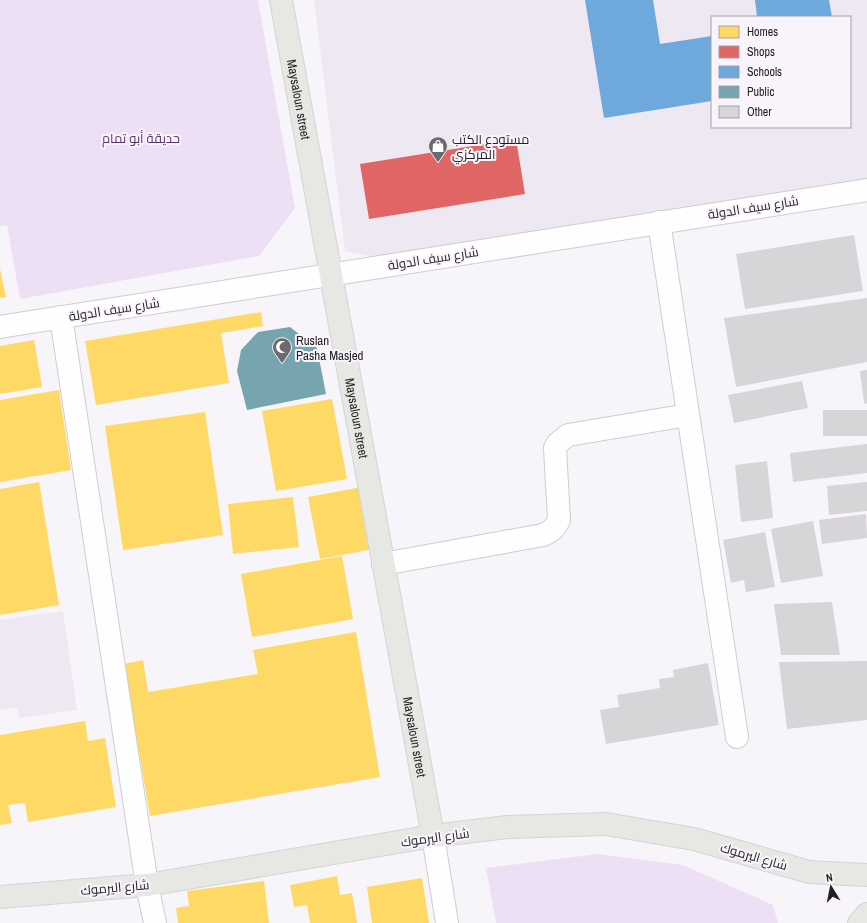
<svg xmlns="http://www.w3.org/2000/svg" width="867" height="923" viewBox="0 0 867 923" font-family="'Archivo Narrow',Cairo,sans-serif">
	<rect width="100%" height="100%" fill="#f8f5fa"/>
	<!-- built -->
	<g fill="#eee8f2" fill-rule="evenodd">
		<path d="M314,0H867V179L390,261L345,251ZM712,17H850V127H712Z"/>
		<polygon points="63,611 77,710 19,718 17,707 0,710 0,620"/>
	</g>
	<!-- green -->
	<g fill="#eee0f4">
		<polygon points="0,0 258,0 295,208 259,256 20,299 7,225 0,226"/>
		<polygon points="598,854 683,865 773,905 778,923 496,923 486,868"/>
	</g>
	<!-- homes -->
	<g fill="#ffd966">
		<polygon points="0,269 6,297 0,298"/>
		<polygon points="261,312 263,326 221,333 229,383 96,405 85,341"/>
		<polygon points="34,340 42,387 0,394 0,346"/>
		<polygon points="59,390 71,470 0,482 0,400"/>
		<polygon points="332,399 347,479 276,491 262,411"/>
		<polygon points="205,412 223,535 123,550 105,426"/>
		<polygon points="39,482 59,605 0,615 0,489"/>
		<polygon points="362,487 374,549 320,559 308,497"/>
		<polygon points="293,497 299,547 233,554 228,504"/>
		<polygon points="342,556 353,619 252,637 241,574"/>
		<polygon points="356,632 380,777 150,816 124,664 143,660 148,692 258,674 253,650"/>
		<polygon points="85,721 88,741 105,738 116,807 28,822 25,803 8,805 12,823 0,825 0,735"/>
		<polygon points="337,876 340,895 352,893 357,923 310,923 307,905 294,907 290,885"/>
		<polygon points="422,878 429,923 372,923 367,887"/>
		<polygon points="264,881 269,923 178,923 176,908 189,906 187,891"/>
	</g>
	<!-- shops -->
	<polygon fill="#e06666" points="516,139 525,194 369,219 360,164"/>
	<!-- schools -->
	<g fill="#6fa8dc">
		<polygon points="585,0 653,0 660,44 712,36 712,101 604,118"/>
		<polygon points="755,0 829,0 832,17 757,17"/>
	</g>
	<!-- public -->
	<polygon fill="#76a5af" points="290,327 317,348 326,394 247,410 237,371 241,350 258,332"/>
	<!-- building -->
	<g fill="#d8d5d9">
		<polygon points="854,235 863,291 745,309 736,254"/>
		<polygon points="867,298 867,362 736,387 724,318"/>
		<polygon points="867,370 867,404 864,403 860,371"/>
		<polygon points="802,381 808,408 734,423 728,395"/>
		<rect x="823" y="410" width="44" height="26"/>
		<polygon points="867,444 867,473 793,482 790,453"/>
		<polygon points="767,461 773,518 741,522 735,465"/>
		<polygon points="867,482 867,511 829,515 827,486"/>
		<polygon points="866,514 867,538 822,544 819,520"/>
		<polygon points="813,521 823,576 781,583 771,529"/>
		<polygon points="765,532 775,587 746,592 744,580 731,583 723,540"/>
		<polygon points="832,602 840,655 781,655 774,604"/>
		<polygon points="867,661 867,720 787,729 779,662"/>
		<polygon points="708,663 719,725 606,744 600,710 619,707 617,695 660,688 659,679 674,677 673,670"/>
	</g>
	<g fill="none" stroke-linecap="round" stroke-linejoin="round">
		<defs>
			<g id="minor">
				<polyline points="659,222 737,737"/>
				<polyline points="61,317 147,885 155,923"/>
				<polyline points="0,327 867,190"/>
				<path d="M383,564L543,535C552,531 555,528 559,520L555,448L558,443L568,435L688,415"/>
				<polyline points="433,836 447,923"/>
			</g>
			<g id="major">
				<path id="s1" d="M281,0L433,836"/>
				<polyline points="0,897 147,885 433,836 507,827 606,824 694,839 809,872 867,875"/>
				<polyline points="859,923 867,914"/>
			</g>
		</defs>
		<!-- minor casing -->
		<use href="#minor" stroke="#cecccf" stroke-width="24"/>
		<!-- major casing -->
		<use href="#major" stroke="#d5d3d6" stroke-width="24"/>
		<!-- minor -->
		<use href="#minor" stroke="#fefefe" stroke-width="22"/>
		<!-- major -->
		<use href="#major" stroke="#e6e8e3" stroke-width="22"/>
	</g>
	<!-- icons -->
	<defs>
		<symbol id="shop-pin" viewBox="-11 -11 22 30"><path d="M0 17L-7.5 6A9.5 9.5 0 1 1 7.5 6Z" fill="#6c6a6e" stroke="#f9f4fb"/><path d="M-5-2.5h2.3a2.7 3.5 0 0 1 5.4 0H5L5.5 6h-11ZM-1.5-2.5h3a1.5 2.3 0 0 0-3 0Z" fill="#fff"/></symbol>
		<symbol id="mosque-pin" viewBox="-11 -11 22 30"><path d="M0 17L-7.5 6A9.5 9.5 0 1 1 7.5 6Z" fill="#6c6a6e" stroke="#f9f4fb"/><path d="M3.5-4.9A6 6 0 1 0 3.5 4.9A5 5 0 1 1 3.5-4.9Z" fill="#fff"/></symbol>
	</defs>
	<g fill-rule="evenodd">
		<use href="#shop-pin" x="427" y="135" width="22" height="30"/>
		<use href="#mosque-pin" x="271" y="336" width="22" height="30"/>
	</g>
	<g text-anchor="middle" stroke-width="4" stroke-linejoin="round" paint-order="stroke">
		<!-- street labels -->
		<g font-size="13" fill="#211f22" stroke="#f9f4fb">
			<text dy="5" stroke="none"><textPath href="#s1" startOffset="101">Maysaloun street</textPath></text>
			<text transform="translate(753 207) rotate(-9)" y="5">شارع سيف الدولة</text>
			<text transform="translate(433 258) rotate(-9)" y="5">شارع سيف الدولة</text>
			<text transform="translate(114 309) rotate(-9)" y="5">شارع سيف الدولة</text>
			<text dy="5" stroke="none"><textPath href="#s1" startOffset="425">Maysaloun street</textPath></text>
			<text dy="5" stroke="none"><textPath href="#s1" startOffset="749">Maysaloun street</textPath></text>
			<text transform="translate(435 837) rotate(-8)" y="5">شارع اليرموك</text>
			<text transform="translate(754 856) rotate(16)" y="5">شارع اليرموك</text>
			<text transform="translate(115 887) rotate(-5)" y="5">شارع اليرموك</text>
		</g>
		<!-- park labels -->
		<g font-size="13" fill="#59326c" stroke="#f9f4fb">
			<text x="141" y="143">حديقة أبو تمام</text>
		</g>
		<!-- poi labels -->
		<g font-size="13" fill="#211f22" stroke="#f9f4fb" text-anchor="start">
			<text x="452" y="144">مستودع الكتب<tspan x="452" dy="15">المركزي</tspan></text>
			<text x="296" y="345">Ruslan<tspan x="296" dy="15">Pasha Masjed</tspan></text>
		</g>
	</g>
	<!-- legend -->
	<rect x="711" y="16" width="140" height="112" fill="#f9f4fb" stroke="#a39fa4"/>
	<rect x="719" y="26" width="20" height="12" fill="#ffd966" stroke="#a39fa4"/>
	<text x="747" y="36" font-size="12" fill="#211f22">Homes</text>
	<rect x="719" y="46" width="20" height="12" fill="#e06666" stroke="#a39fa4"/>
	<text x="747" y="56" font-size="12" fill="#211f22">Shops</text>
	<rect x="719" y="66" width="20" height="12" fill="#6fa8dc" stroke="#a39fa4"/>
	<text x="747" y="76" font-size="12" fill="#211f22">Schools</text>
	<rect x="719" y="86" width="20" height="12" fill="#76a5af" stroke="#a39fa4"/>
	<text x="747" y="96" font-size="12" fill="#211f22">Public</text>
	<rect x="719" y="106" width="20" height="12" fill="#d8d5d9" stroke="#a39fa4"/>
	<text x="747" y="116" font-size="12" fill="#211f22">Other</text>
	<!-- north arrow -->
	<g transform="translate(831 887) rotate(350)" stroke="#f9f4fb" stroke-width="3" paint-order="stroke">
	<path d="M0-3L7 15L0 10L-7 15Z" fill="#211f22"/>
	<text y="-6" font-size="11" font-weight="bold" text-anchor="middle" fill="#211f22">N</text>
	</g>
</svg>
